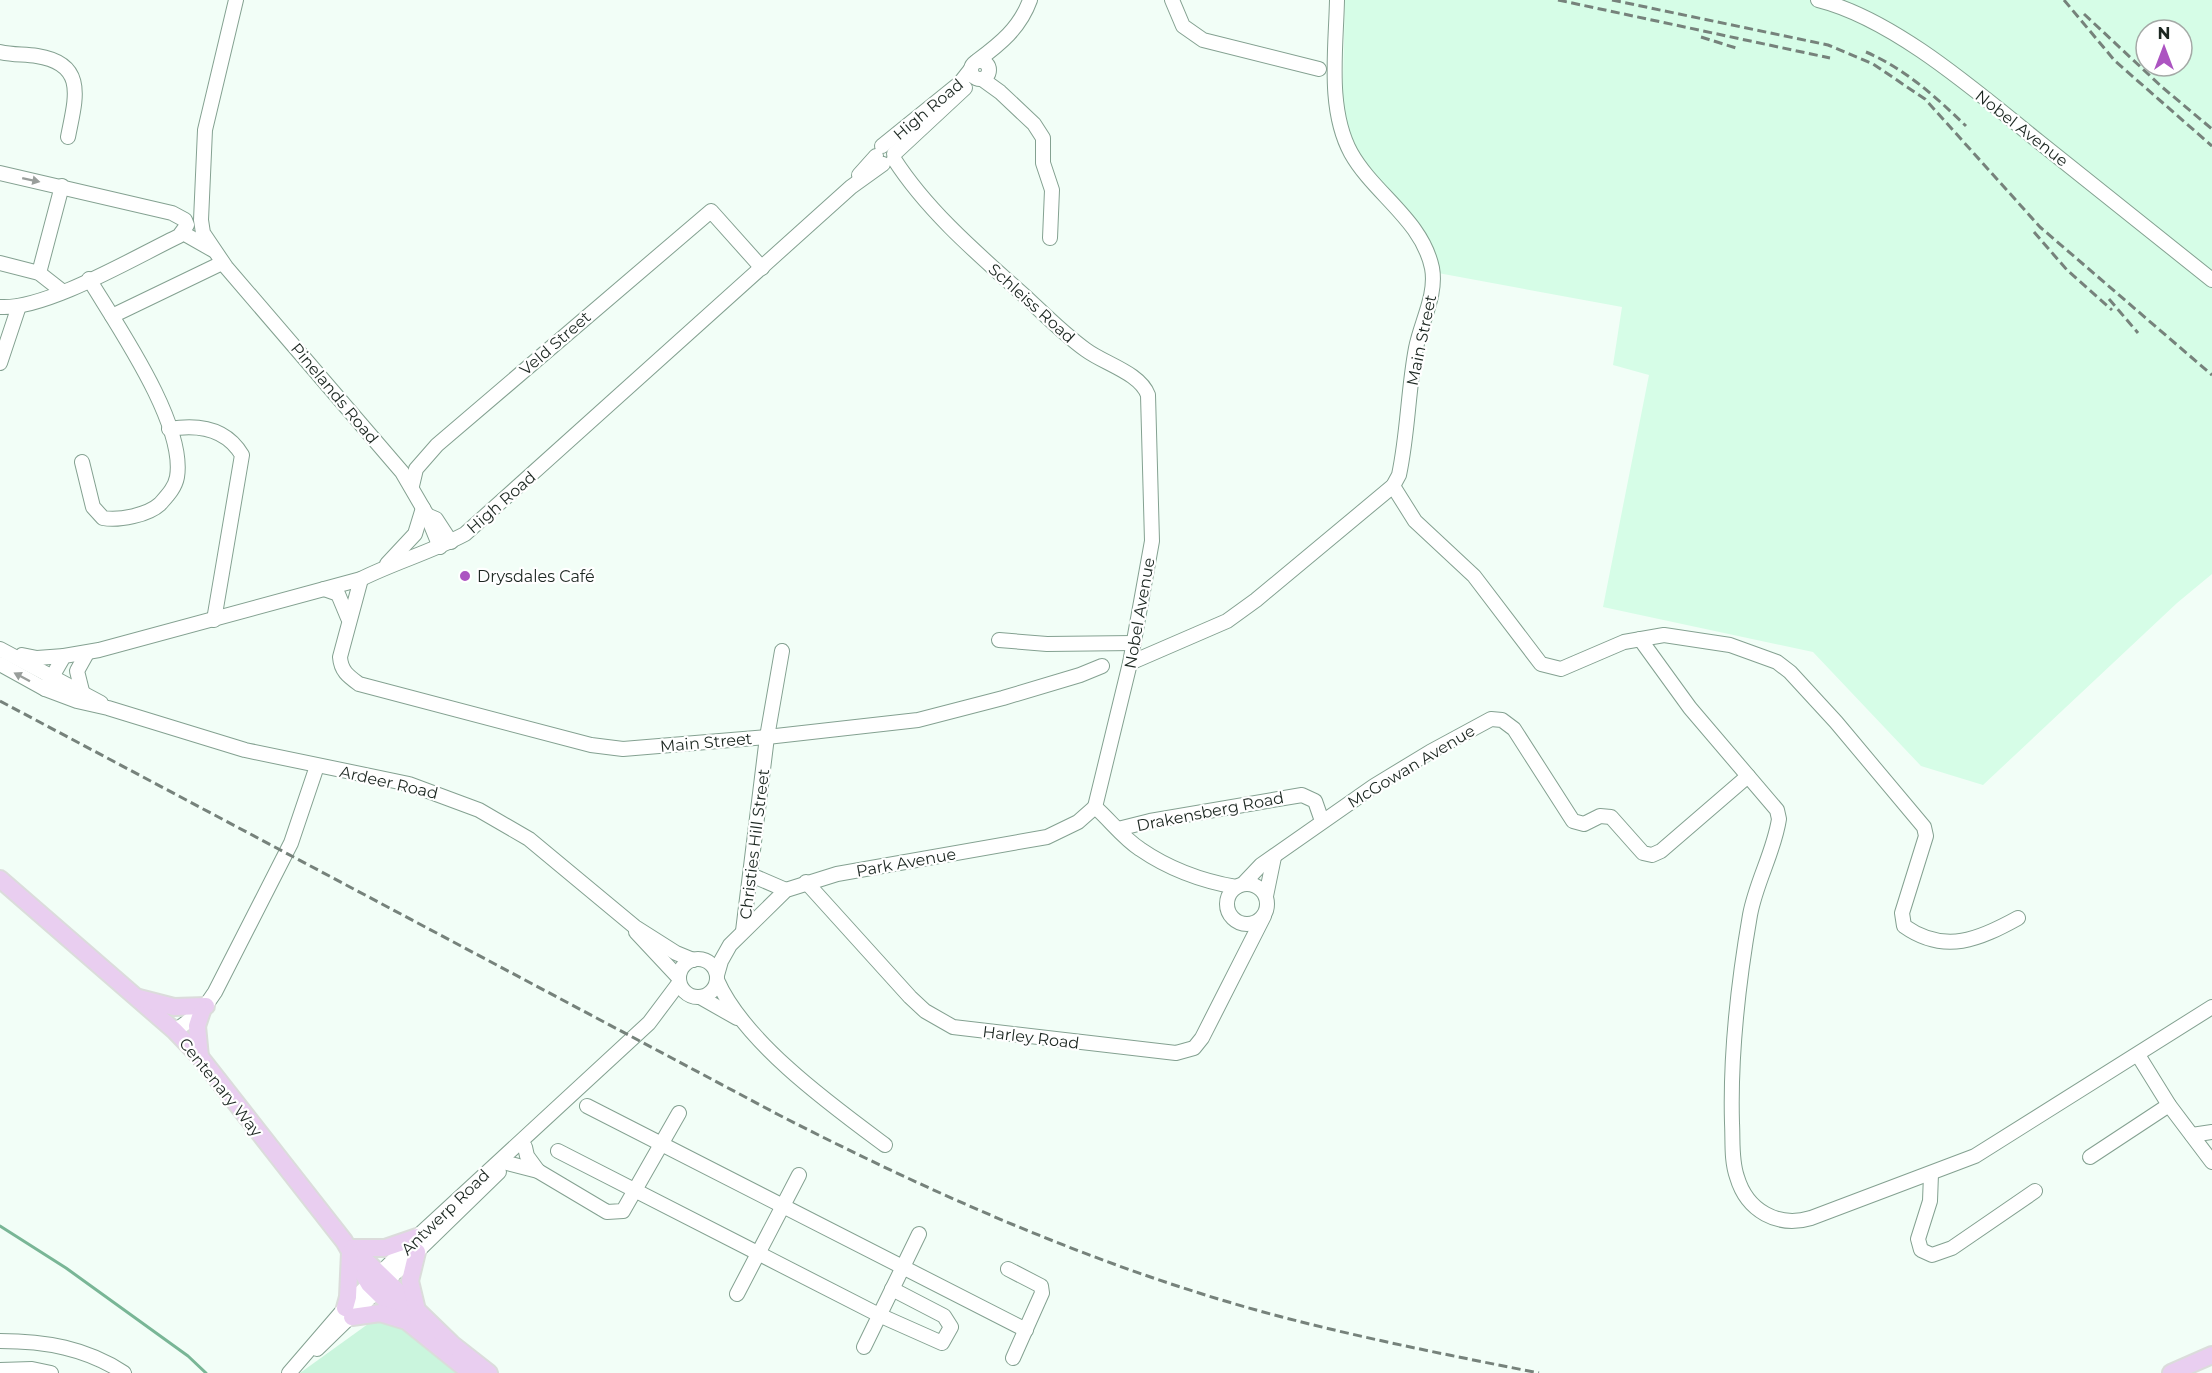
<svg xmlns="http://www.w3.org/2000/svg" width="2212" height="1373" viewBox="0 0 2212 1373" font-family="Montserrat,sans-serif">
	<rect width="100%" height="100%" fill="#f2fef7"/>
	<!-- built -->
	<path fill="#d6fde7" fill-rule="evenodd" d="M1345,0H2212V574L2177,603L1983,785L1921,766L1813,652L1603,607L1649,375L1613,365L1622,307L1438,273L1423,230L1355,151L1342,116ZM2146,30H2182V66H2146Z"/>
	<!-- green -->
	<polygon fill="#caf5dd" points="375,1319 398,1323 461,1373 300,1373"/>
	<g fill="none" stroke-linecap="round" stroke-linejoin="round">
		<!-- stream -->
		<polyline stroke="#79b696" stroke-width="3" points="0,1226 66,1268 188,1356 206,1373"/>
		<defs>
			<g id="minor">
				<polyline points="236,0 205,130 201,220 203,233 226,267 402,472 427,515 440,547"/>
				<polyline points="1172,0 1183,26 1203,40 1319,69"/>
				<path d="M1818,0C1894,19 1977,92 2038,141C2096,187 2154,234 2212,280"/>
				<path d="M0,52C12,55 25,54 37,56C88,64 75,100 68,137"/>
				<circle cx="980" cy="70" r="9"/>
				<path d="M977,61C1000,44 1020,28 1030,0"/>
				<polyline points="982,79 1000,92 1034,124 1043,138 1043,163 1052,190 1050,238"/>
				<polyline points="882,146 960,83 971,69"/>
				<polyline points="894,154 965,88"/>
				<path d="M894,159C928,212 980,256 1027,298C1046,316 1065,335 1086,350C1105,364 1140,373 1148,395L1152,541L1130,663L1095,807"/>
				<path d="M0,173L172,213L185,220L187,225L179,236C135,257 46,310 0,307"/>
				<polyline points="859,175 876,156"/>
				<polyline points="183,233 213,250"/>
				<polyline points="0,263 39,273 62,291"/>
				<polyline points="39,273 62,186"/>
				<polyline points="112,316 222,263"/>
				<polyline points="0,363 19,306"/>
				<path d="M169,429C198,424 226,428 242,455L214,620"/>
				<path d="M82,462L93,507L103,518C119,521 148,515 160,504C167,496 175,488 177,477C186,424 116,324 89,279"/>
				<polyline points="412,486 416,469 437,445 711,211 762,268"/>
				<path d="M1393,486L1415,521L1474,576L1541,664L1561,669L1624,642L1664,635L1730,645L1777,662L1790,672L1836,722L1924,827L1926,836L1902,913L1904,926C1945,955 1980,939 2018,918"/>
				<polyline points="429,516 436,519 451,542"/>
				<polyline points="387,564 415,534 423,508"/>
				<path d="M361,579L340,657C341,671 348,676 359,684L591,745L623,749L767,737L918,720L1003,698L1080,675L1102,666"/>
				<polyline points="324,589 338,594 348,618"/>
				<path d="M1640,639L1690,708L1777,810L1779,819C1774,852 1756,882 1750,915C1738,984 1730,1053 1732,1123C1733,1141 1731,1160 1737,1177C1747,1211 1778,1228 1811,1218L1975,1156L2212,1007"/>
				<polyline points="999,640 1047,644 1134,643"/>
				<polyline points="0,649 101,703"/>
				<polyline points="22,655 37,658 64,656"/>
				<path d="M1130,663L1227,621L1256,600L1393,486L1399,475C1408,433 1408,390 1416,348C1421,322 1437,295 1432,268C1422,220 1374,194 1351,153C1327,109 1336,49 1337,0"/>
				<polyline points="0,664 45,689 77,701 108,708 245,750 409,784 479,810 529,839 635,927 676,953 693,960"/>
				<path d="M45,689L64,656L99,650L361,579C395,562 431,552 465,534L851,187L883,164"/>
				<polyline points="82,691 77,671 87,653"/>
				<path d="M1095,807C1110,820 1123,838 1140,849C1169,869 1202,881 1236,887"/>
				<polyline points="1118,829 1150,821 1302,795 1315,801 1322,821"/>
				<polyline points="751,875 786,890"/>
				<polyline points="806,882 910,997 925,1011 953,1027 1176,1053 1194,1048 1202,1038 1264,916"/>
				<circle cx="1247" cy="904" r="20"/>
				<polyline points="1243,884 1261,865 1374,786 1430,752 1491,719 1502,720 1514,729 1573,821 1584,824 1600,816 1611,817 1643,853 1652,855 1661,851 1748,776"/>
				<polyline points="1266,896 1274,857"/>
				<polyline points="743,931 767,737 782,651"/>
				<polyline points="636,932 679,978"/>
				<circle cx="698" cy="978" r="19"/>
				<polyline points="717,975 721,961 730,945 786,890 837,874 1047,837 1078,822 1095,807"/>
				<path d="M717,980C744,1042 831,1105 885,1145"/>
				<polyline points="700,997 737,1018"/>
				<polyline points="175,1031 202,1011 215,992 291,843 317,766"/>
				<polyline points="2138,1055 2169,1105 2212,1162"/>
				<polyline points="587,1106 1026,1330"/>
				<polyline points="2192,1135 2212,1132"/>
				<polyline points="525,1147 527,1156 538,1171"/>
				<polyline points="558,1151 879,1315 942,1343 951,1327 944,1316 892,1289"/>
				<polyline points="2090,1157 2169,1105"/>
				<polyline points="507,1163 538,1171 607,1212 623,1211 679,1113"/>
				<polyline points="1931,1174 1930,1201 1918,1239 1921,1250 1932,1255 1952,1248 2035,1191"/>
				<polyline points="1008,1269 1041,1286 1042,1293 1013,1358"/>
				<polyline points="737,1294 799,1175"/>
				<path d="M0,1341C45,1341 86,1348 124,1373"/>
				<polyline points="864,1347 919,1234"/>
				<polyline points="317,1349 499,1172"/>
				<polyline points="0,1370 32,1369 51,1373"/>
				<polyline points="289,1373 345,1308 417,1237 649,1023 679,983"/>
			</g>
			<g id="major">
				<polyline points="0,879 175,1031 200,1057 344,1241 369,1284 409,1323 471,1373"/>
				<polyline points="139,998 174,1007 206,1006"/>
				<polyline points="200,1057 197,1026 202,1011"/>
				<polyline points="352,1248 385,1248 417,1237"/>
				<polyline points="357,1252 452,1344 489,1373"/>
				<polyline points="416,1306 410,1281 417,1252"/>
				<polyline points="345,1308 348,1297 350,1252"/>
				<polyline points="352,1317 380,1313 403,1320"/>
				<polyline points="2171,1373 2212,1355"/>
			</g>
		</defs>
		<!-- minor casing -->
		<use href="#minor" stroke="#84a191" stroke-width="16"/>
		<!-- major casing -->
		<use href="#major" stroke="#dbdcdb" stroke-width="20"/>
		<!-- minor -->
		<use href="#minor" stroke="#fff" stroke-width="14"/>
		<!-- major -->
		<use href="#major" stroke="#e9cef0" stroke-width="16"/>
		<!-- rail -->
		<g stroke="#76827b" stroke-width="3" stroke-dasharray="9 4.5" stroke-linecap="butt">
			<polyline points="1558,0 1830,58"/>
			<polyline points="1612,0 1828,45 1873,64 1925,99 2040,227 2212,375"/>
			<polyline points="2064,0 2115,61 2212,146"/>
			<polyline points="2084,14 2162,87 2212,129"/>
			<polyline points="1701,37 1736,48"/>
			<path d="M1866,52C1905,69 1935,96 1966,126"/>
			<polyline points="2034,232 2067,270 2112,310"/>
			<polyline points="2109,299 2138,333"/>
			<path d="M0,701L779,1115C939,1197 1107,1271 1282,1317C1366,1339 1453,1356 1539,1373"/>
		</g>
	</g>
	<!-- one-way arrows -->
	<defs><path id="oneway-solid" d="M-6-.8H1V-3.2L6.5 0L1 3.2V.8H-6Z" transform="scale(1.5)"/></defs>
	<g fill="#999e9b">
		<use href="#oneway-solid" transform="translate(31 180) rotate(12)"/>
		<use href="#oneway-solid" transform="translate(22 677) rotate(-152)"/>
	</g>
	<!-- markers -->
	<circle fill="#ac54c1" stroke="#fff" stroke-width="2" cx="465" cy="576" r="6"/>
	<g text-anchor="middle" stroke-width="4.5" stroke-linejoin="round" paint-order="stroke">
		<!-- street labels -->
		<g font-size="16" fill="#1c2721" stroke="#fff">
			<text transform="translate(928 109) rotate(-40)" y="6">High Road</text>
			<text transform="translate(2022 128) rotate(38)" y="6">Nobel Avenue</text>
			<text transform="translate(1032 303) rotate(42)" y="6">Schleiss Road</text>
			<text transform="translate(1421 340) rotate(-78)" y="6">Main Street</text>
			<text transform="translate(555 343) rotate(-41)" y="6">Veld Street</text>
			<text transform="translate(335 393) rotate(50)" y="6">Pinelands Road</text>
			<text transform="translate(501 502) rotate(-41)" y="6">High Road</text>
			<text transform="translate(1139 613) rotate(-80)" y="6">Nobel Avenue</text>
			<text transform="translate(706 742) rotate(-5)" y="6">Main Street</text>
			<text transform="translate(1411 766) rotate(-31)" y="6">McGowan Avenue</text>
			<text transform="translate(389 782) rotate(13)" y="6">Ardeer Road</text>
			<text transform="translate(1210 811) rotate(-11)" y="6">Drakensberg Road</text>
			<text transform="translate(754 844) rotate(-83)" y="6">Christies Hill Street</text>
			<text transform="translate(906 862) rotate(-10)" y="6">Park Avenue</text>
			<text transform="translate(1031 1037) rotate(7)" y="6">Harley Road</text>
			<text transform="translate(221 1087) rotate(51)" y="6">Centenary Way</text>
			<text transform="translate(445 1212) rotate(-44)" y="6">Antwerp Road</text>
		</g>
		<!-- poi labels -->
		<g font-size="16" fill="#1c2721" stroke="#fff" text-anchor="start">
			<text x="477" y="582">Drysdales Café</text>
		</g>
	</g>
	<!-- north arrow -->
	<g transform="translate(2164 48)"><circle r="28" fill="#ffffff" stroke="#a4a9a6" stroke-width="1.5"/>
	<path d="M0-4.5L10 22L0 15L-10 22Z" fill="#ac54c1"/>
	<text y="-9" font-size="16" font-weight="bold" text-anchor="middle" fill="#1c2721">N</text>
	</g>
</svg>
